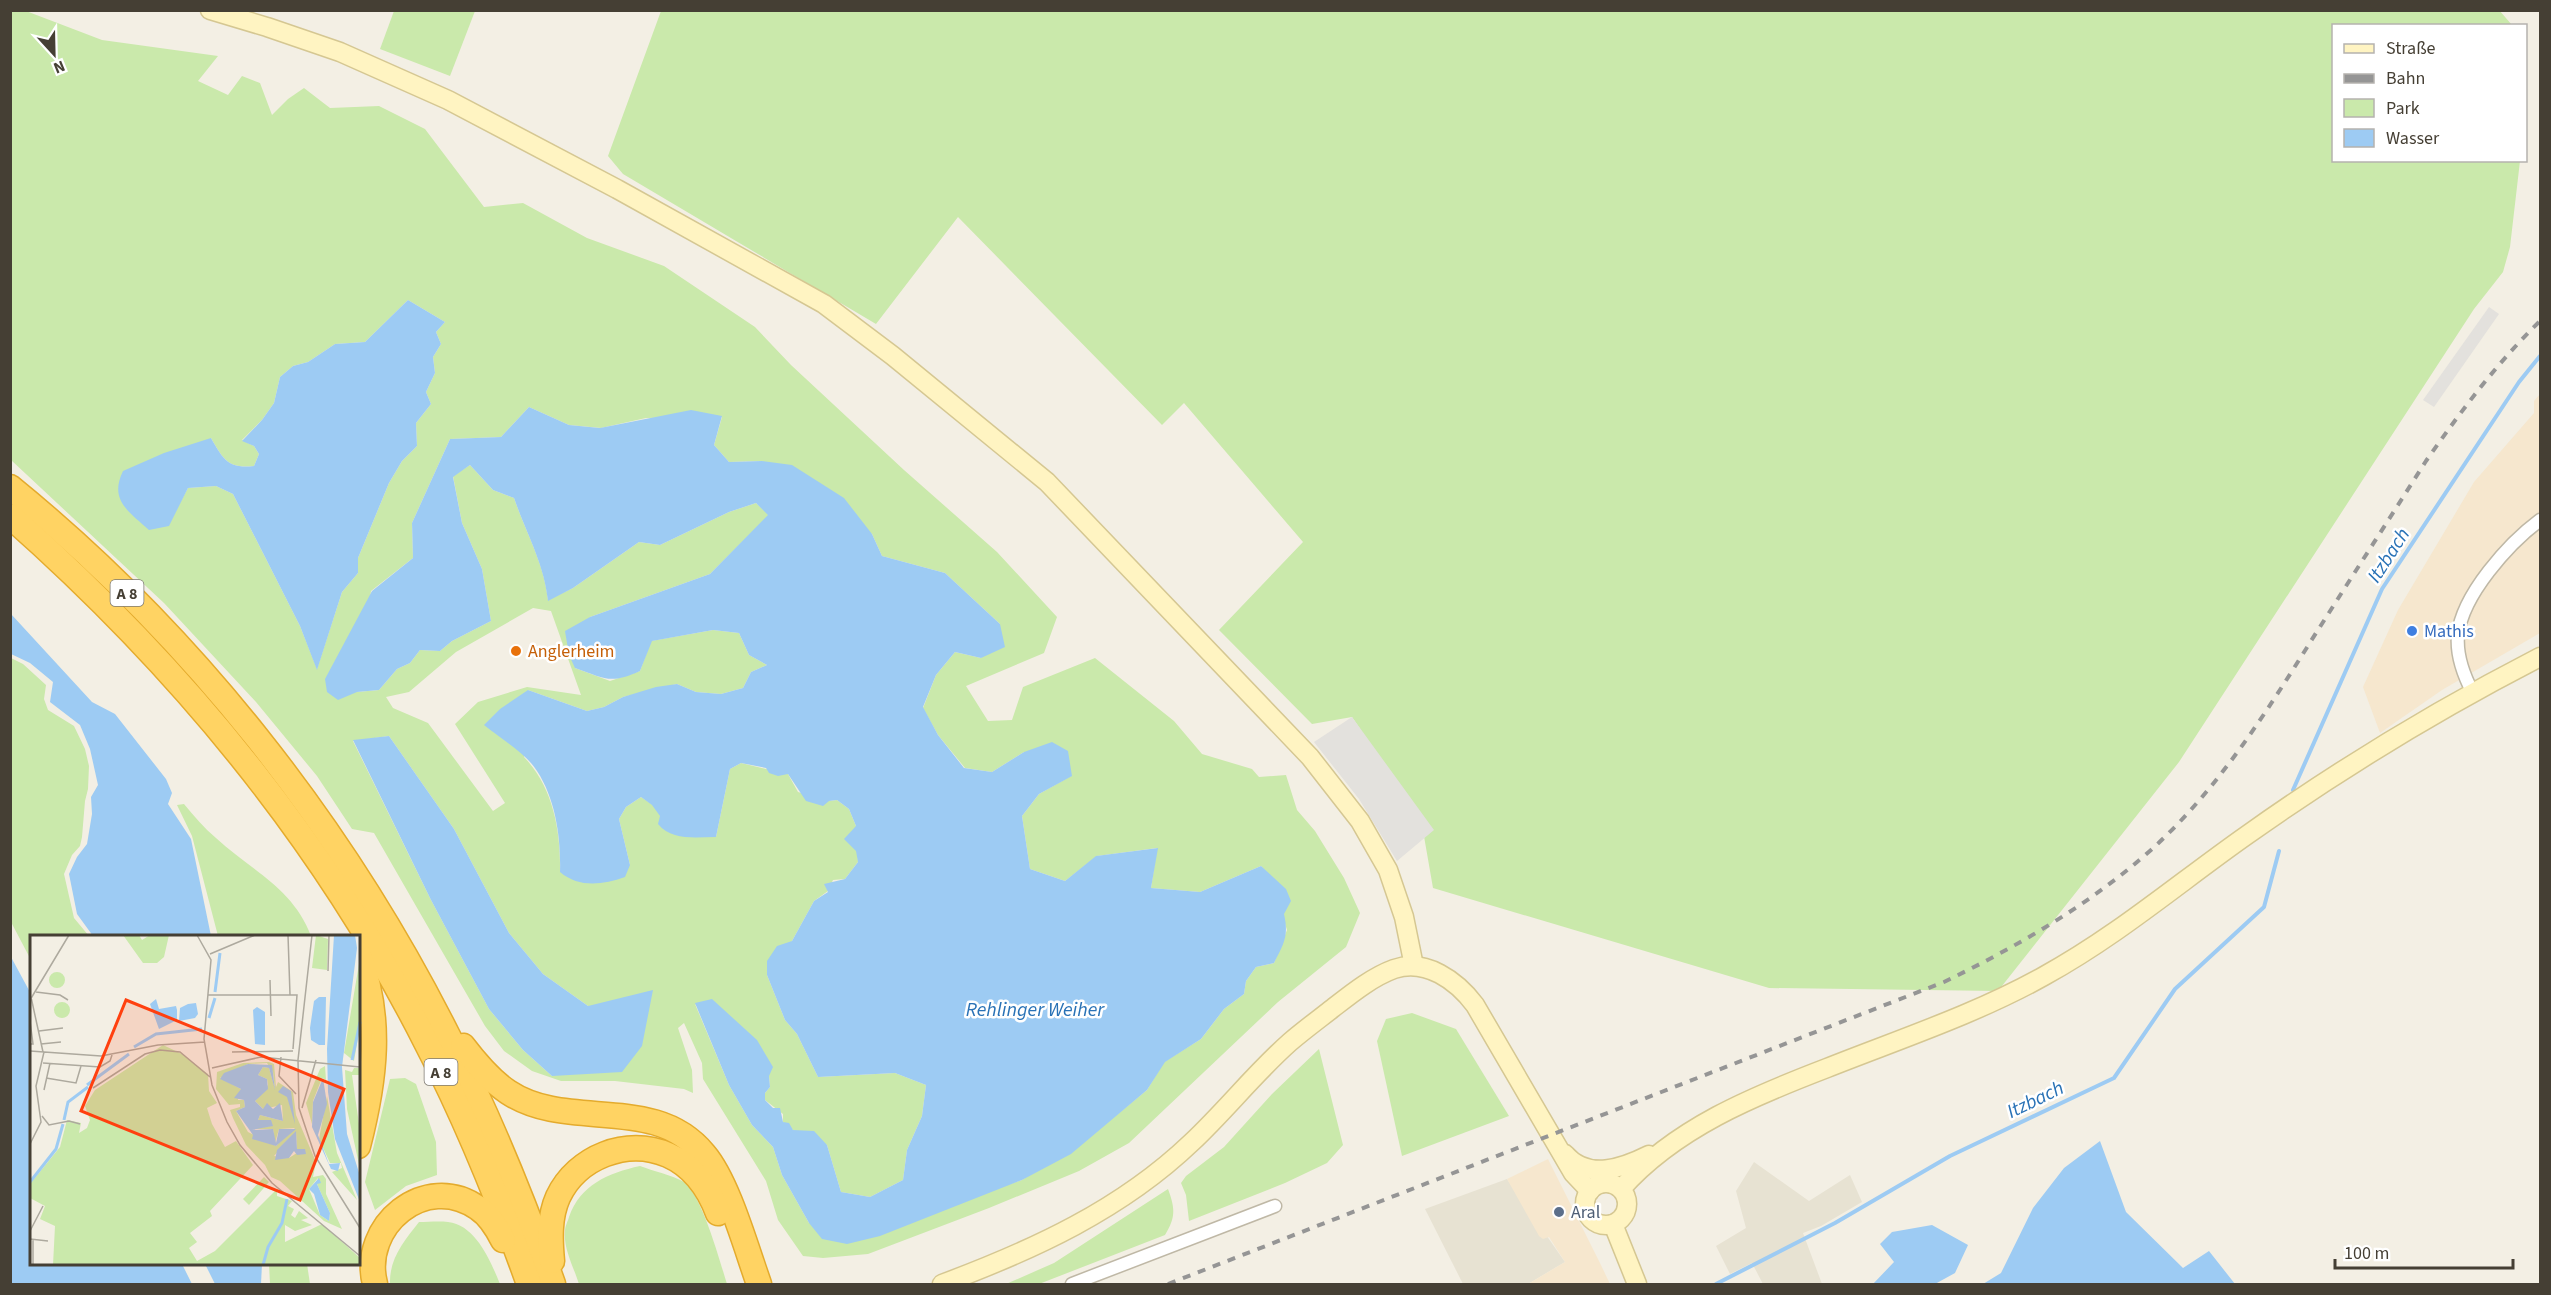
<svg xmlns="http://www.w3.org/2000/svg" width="2551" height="1295" viewBox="0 0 2551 1295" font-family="'Source Sans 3',sans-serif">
	<rect width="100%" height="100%" fill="#f3efe4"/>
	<!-- residential -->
	<g fill="#e7e2d2">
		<polygon points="1754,1162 1809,1201 1850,1175 1862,1202 1821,1226 1803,1233 1822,1284 1763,1284 1752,1263 1730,1274 1716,1246 1746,1228 1736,1191"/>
		<polygon points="1507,1179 1565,1262 1528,1284 1463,1284 1425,1209"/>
	</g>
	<!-- commercial -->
	<g fill="#f6e7ce">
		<polygon points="2540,394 2540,633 2442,690 2380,733 2363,687 2398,610 2474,482 2534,413 2534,401"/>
		<polygon points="1548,1159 1600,1263 1610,1284 1528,1284 1565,1262 1549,1237 1543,1239 1539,1236 1507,1179"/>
	</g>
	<!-- green -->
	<g fill="#cae9ab" fill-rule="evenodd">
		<polygon points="2499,10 2512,25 2334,26 2334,160 2520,161 2510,247 2503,272 2474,309 2179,762 1998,991 1769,988 1433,888 1421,819 1352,717 1312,724 1219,630 1303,542 1184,403 1162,425 958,217 876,324 623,174 608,156 661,11"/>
		<path d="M11,11H26L102,40L218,56L198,81L228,95L242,76L260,83L272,115L288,99L304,88L330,108L379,106L425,129L484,207L523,203L587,238L664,266L755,327L791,365L904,470L997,552L1057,617L1044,653L966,686L988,721L1012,720L1023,687L1095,658L1174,721L1202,754L1252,769L1259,777L1286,775L1297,810L1315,831L1344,878L1360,913L1346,947L1278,1002L1129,1143L1079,1171L989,1208L868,1254L823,1258L803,1256L778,1220L766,1181L703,1079L702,1063L684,1023L678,1028L692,1070L693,1093L684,1089L615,1081H561L532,1071L504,1051L485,1026L374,833L352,829L317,776L256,702L164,603L11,460ZM408,300L445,322L436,332L441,344L433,357L435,373L426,392L431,404L416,423L417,446L402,461L389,483L358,558V573L342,592L317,669L300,626L233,494L216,486L188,488L178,506L211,438C223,459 228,469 254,466L259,454L254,446L242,440L262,420L274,403L280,377L293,366L308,362L335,344L365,342ZM529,407L569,425L601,428L646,418L722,417L714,445L729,462L762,461L872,534L882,556L945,573L1000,624L981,658L955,652L936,675L923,708L938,735L965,768L992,772L1024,752L1071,776L1039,794L1022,816L1030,869L1065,881L1097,856L1157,848L1151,888L1200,892L1261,866L1270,876L1287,930L1274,963L1256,967L1246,981L1244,994L1224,1009L1201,1039L1164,1062L1147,1090L1119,1113L1022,1180L981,1194L809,1223L782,1175L773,1147L752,1125L729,1085L695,1004L769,1076L770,1087L765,1093V1100L783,1114V1122L793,1130L827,1145L841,1192L870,1197L903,1180L907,1150L922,1116L926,1085L895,1073L818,1077L797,1034L785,1020L767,975L792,941L814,901L828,891L833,880L845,879L858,862L856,826L849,809L837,800L829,801L798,792L788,774L741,763L730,769L716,837L659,821L661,816L653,805L641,797L626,807L619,819L630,865L560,872C561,831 553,787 524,757L528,690L587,711L604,707L623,697L677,684L696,692L721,694L743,688L751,672L767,665L749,655L739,633L713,630L651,641L640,671L610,681L575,668L590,617L710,574L769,515L756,503L729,512L660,545L639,542L573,588L548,600C544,563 526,533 514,498L493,490L470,465L453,476L462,523L482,569L491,621L452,641L440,651L420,650L410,663L397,669L379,690L357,692L371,591L413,558L412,523L450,439L501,437ZM533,608L551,611L581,695L527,687L478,702L455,724L505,803L493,811L428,723L393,708L386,697L409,692L456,652ZM389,736L454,829L509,933L543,974L588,1006L552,1076L523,1050L489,1009L431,900L353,741Z"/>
		<polygon points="394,11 475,11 450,76 380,49"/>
		<polygon points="11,658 23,664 46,685 44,699 48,710 74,726 85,749 89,766 88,789 85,801 82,837 80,846 72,855 64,874 74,918 89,936 32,936 31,960 11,922"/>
		<path d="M184,804C194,816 204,828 216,838C252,871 293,888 311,936H218L192,836L177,805Z"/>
		<polygon points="1412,1013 1456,1029 1509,1116 1402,1156 1377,1041 1386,1019"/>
		<polygon points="1319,1049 1343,1145 1327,1163 1285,1183 1189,1221 1186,1195 1181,1183 1186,1176 1224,1147 1272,1094"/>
		<polygon points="405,1078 416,1084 436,1142 437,1175 406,1186 375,1210 365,1182 390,1079"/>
		<path d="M640,1166C653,1171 672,1175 684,1182C702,1195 720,1262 727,1284H579C574,1268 563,1248 565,1231C565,1226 568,1221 569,1217C580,1185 608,1173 640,1166Z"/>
		<path d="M1168,1189C1175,1208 1176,1217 1165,1235L1039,1284H1006L1054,1263Z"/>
		<path d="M419,1222C428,1222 439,1221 448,1222C476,1225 491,1262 500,1284H390C389,1259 404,1241 419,1222Z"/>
		<polygon points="269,1264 307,1264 310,1284 270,1284"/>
	</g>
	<!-- parking -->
	<g fill="#e3e1dd">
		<polygon points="2489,307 2499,314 2434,407 2423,400"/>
		<polygon points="1352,717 1434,830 1397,861 1359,799 1314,742"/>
	</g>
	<!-- water -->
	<g fill="#9dcbf3">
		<path d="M408,300L445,322L436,332L441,344L433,357L435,373L426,392L431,404L416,423L417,446L402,461L389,483L358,558V573L342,592L317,670L300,626L233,494L216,486L188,488L169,526L149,530C128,511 109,500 123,471L164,453L211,438C223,459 228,469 254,466L259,454L254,446L242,441L262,420L274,403L280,377L293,366L308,362L335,344L365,342Z"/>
		<path d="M529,407L569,425L600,428L691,410L722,416L714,445L729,462L762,461L792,465L844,498L872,534L882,556L945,573L1000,624L1005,647L981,658L955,652L936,675L923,707L938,735L964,768L992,772L1024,752L1052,742L1068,751L1072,776L1039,794L1022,816L1030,869L1065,881L1096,856L1158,848L1151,888L1200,892L1261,866L1286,889L1291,901L1284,914C1289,936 1284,943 1274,963L1256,967L1246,981L1244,994L1224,1009L1201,1039L1165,1062L1147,1090L1071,1154L1022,1180L880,1236L847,1244L822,1239L809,1223L782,1175L773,1147L752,1125L729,1085L695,1003L712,999L757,1040L773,1067L769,1076L770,1087L765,1093V1100L773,1108H780L783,1122L789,1123L793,1130L814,1131L827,1145L841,1192L870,1197L903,1180L907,1150L922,1116L926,1085L895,1073L818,1077L797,1034L785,1020L767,975V961L777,946L792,941L814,901L828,892L824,884L845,879L858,862L856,851L844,839L856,826L849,809L837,800L829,801L823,806L806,801L788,774L778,776L769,773L766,768L741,763L730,769L716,837C695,837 672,841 658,824L660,816L652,805L641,797L626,807L619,819L630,865L625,877C602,885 579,888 560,872C561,839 556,800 537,771C526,753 501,739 484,725L500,709L528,690L587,711L604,707L623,697L656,687L677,684L696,692L721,694L743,688L751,672L767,665L749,655L739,633L713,630L652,641L640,671C610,685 604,678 575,668L569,655L565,631L590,617L710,574L768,515L756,503L729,512L660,545L639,542L573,588L548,601C544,563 526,533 514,498L493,490L470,465L453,477L462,523L482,569L491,621L452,641L440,651L420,650L410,663L397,669L379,690L357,692L338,700L327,692L325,679L372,591L413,558L412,523L450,439L501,437Z"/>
		<polygon points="11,614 92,702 115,714 166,779 172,793 168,804 191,839 211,936 93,936 77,914 69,874 77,857 87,844 92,814 91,797 98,785 90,749 80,725 50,702 53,682 30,663 11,654"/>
		<polygon points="389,736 454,829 509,933 543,974 588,1006 653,990 642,1046 622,1072 552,1076 523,1050 489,1009 431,900 353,740"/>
		<polygon points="11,957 31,994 32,1264 182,1264 192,1284 11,1284"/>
		<polygon points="2100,1141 2126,1212 2183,1268 2209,1251 2235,1284 1983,1284 2001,1273 2033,1208 2064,1168"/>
		<polygon points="1932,1225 1968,1245 1955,1273 1935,1284 1873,1284 1894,1262 1880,1244 1892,1232"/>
		<polygon points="205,1264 262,1264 261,1284 215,1284"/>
	</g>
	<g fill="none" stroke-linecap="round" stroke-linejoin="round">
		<!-- stream -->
		<g stroke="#9dcbf3" stroke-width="4">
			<polyline points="2293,790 2382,589 2519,382 2540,356"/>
			<polyline points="1716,1284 1835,1223 1950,1156 2114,1078 2175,989 2264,907 2279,851"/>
		</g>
		<defs>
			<g id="street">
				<path d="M2473,693C2464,676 2456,656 2458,635C2462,595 2509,543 2540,520"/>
				<polyline points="1072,1284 1275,1206"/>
			</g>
			<g id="secondary">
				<polyline points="210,10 267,27 340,52 448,100 617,189 824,304 893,356 1047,482 1310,757 1360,821 1388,870 1404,917 1414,966"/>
				<path d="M1565,1154C1588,1181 1623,1168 1649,1155"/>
				<circle cx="1606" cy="1204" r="21"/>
				<path d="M1621,1189C1675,1128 1754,1096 1827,1068C1900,1039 1976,1014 2044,976C2117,936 2180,882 2247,835C2340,769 2439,709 2540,657"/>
				<polyline points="1613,1224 1637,1284"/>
				<path d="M942,1284C1033,1250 1121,1210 1192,1142C1226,1110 1255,1073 1290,1042C1304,1030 1319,1019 1333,1008C1351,994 1372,977 1394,969C1426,958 1457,981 1475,1005L1573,1173L1590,1191"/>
			</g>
			<g id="highway">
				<path d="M10,487C192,635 343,827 448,1036C489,1116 523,1200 553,1284"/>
				<path d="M10,516C182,668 325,841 428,1046C468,1123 500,1203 529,1284"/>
				<path d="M358,953C383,1018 375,1080 358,1146"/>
				<path d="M463,1046C476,1063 490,1080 508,1092C568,1132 654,1093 704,1154C728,1182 746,1248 759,1284"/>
				<path d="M552,1261C550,1240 549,1217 558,1197C577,1157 627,1137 668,1155C693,1166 709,1189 718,1213"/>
				<path d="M375,1284C360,1226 425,1171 478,1208C489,1215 497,1228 503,1240"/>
			</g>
		</defs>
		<!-- street casing -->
		<use href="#street" stroke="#bfb8a6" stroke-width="15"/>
		<!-- secondary casing -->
		<use href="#secondary" stroke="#d5c792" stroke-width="21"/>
		<!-- highway casing -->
		<use href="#highway" stroke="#e4ab2d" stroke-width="27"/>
		<!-- street -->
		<use href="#street" stroke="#fff" stroke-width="12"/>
		<!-- secondary -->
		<use href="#secondary" stroke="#fff4c2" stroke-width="18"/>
		<!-- highway -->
		<use href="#highway" stroke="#ffd363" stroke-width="24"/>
		<!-- rail -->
		<path stroke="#959595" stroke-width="4" stroke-dasharray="8 8" stroke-linecap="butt" d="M1168,1284L1944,982C2018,946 2089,905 2151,850C2217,790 2264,716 2311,641C2349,581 2388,521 2426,461C2461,411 2497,363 2540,321"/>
	</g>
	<!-- markers -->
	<circle fill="#3f7fe0" stroke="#fff" stroke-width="2" cx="2412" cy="631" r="6"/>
	<circle fill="#e8710a" stroke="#fff" stroke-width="2" cx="516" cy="651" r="6"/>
	<circle fill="#5c6f8a" stroke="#fff" stroke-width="2" cx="1559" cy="1212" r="6"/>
	<g text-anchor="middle" stroke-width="5" stroke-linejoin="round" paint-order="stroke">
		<!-- shield labels -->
		<g fill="#fff" stroke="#7d7971" stroke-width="1.5">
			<rect x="110.5" y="580" width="33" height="26" rx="4.5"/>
			<rect x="424.5" y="1059" width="33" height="26" rx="4.5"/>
		</g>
		<g font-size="16" font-weight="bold" fill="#453f34">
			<text x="127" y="599">A 8</text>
			<text x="441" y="1078">A 8</text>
		</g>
		<!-- shop labels -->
		<g font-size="18" fill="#366cbe" stroke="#fff" text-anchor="start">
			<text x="2424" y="637">Mathis</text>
		</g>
		<!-- food labels -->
		<g font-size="18" fill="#c56008" stroke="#fff" text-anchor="start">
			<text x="528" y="657">Anglerheim</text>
		</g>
		<!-- service labels -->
		<g font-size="18" fill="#4e5e75" stroke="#fff" text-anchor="start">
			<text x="1571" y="1218">Aral</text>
		</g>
		<!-- water labels -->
		<g font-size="20" font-style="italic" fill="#2972b6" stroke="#fff">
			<text transform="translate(2388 555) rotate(-57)" y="7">Itzbach</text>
			<text x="1035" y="1016">Rehlinger Weiher</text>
			<text transform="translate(2035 1099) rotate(-26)" y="7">Itzbach</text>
		</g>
	</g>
	<!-- overview -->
	<g transform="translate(30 935)">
		<rect width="330" height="330" fill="#f3efe4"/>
		<path d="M93,0H109L112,5L120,0H139L134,22L127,28H113ZM286,0L298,4L297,35L282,33ZM330,23V91L324,126L314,118ZM19 45a8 8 0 1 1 16 0a8 8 0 1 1-16 0ZM24 75a8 8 0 1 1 16 0a8 8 0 1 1-16 0ZM133,110L152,119L178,139L179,156L187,168L177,173L182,189L195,212L206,206L223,230L180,276L182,281L160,298L167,307L159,313L167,326L185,316L247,254V261L262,266L258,271L264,274L261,280L265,283L269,276L278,283L271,285L282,290L265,296L255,290V307L292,289L330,323V330H23L25,291L10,284L15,271L0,263V249L30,212L37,185L51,188L49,198L57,193L60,185L55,171L65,155ZM239,127L244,129L246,152L248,147L263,157L266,180L286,227L283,242L293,240L296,244V259L312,294L294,286L250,246L241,242L235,230L216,210L203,183L200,175L210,172V169L199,170L186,154L187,137L213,128ZM237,128L243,137L245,154L239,133L233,132L228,140L237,144L238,150L225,166L233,174L252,170L253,186L230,180L228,185H238L240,191L222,194H243L245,208L249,194L265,193L246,211L218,197L206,176L215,172L214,165H208L211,154L190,143L218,129ZM266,197L267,214H273L259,223L244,221ZM288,243L287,249L300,278L299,286L290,280L279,254ZM295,131L296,145L292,143L283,166L282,189L276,168L290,134ZM324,133H330V140H322L330,196V234L317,174L315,135L322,137ZM297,161L307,218L327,265L302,237L312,233L311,228H300L289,204ZM234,242L239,247L219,270L213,264Z" fill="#cae9ab" fill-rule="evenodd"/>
		<path d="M304,0H325L327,13L312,132L317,199L330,241V267L305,204L298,157L297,114ZM289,62H296L295,110H289L281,105L280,93L284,66ZM126,64L129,74L146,71L147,75V85L129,94L120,69ZM158,69L166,68L168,79L165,83L149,86L150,73ZM227,72L235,77V110L225,109L223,75ZM218,129L242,130L245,155L239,133L233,132L228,140L237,144L238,154L225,166L233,174L237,168L243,174L250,168L253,186L230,180L228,185H241L243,191L222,195L243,194L246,208L249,194H266L246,211L222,204L223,200L206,176L215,172L214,165L204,163L211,154L190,144L194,138ZM293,143L297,169L288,200L299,229L310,228L308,236L301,234L282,192L283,167ZM253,151L261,156L265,189L257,162L248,157ZM266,196L267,214H275L276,219L267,220L264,216L259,223L245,225L247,215ZM289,243L291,248L287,249L300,278L299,286L290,280L284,259L279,254Z" fill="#9dcbf3"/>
		<path fill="none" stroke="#9dcbf3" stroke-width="3" d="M185,57L190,18M179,83L185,63M104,112L126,99L172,94M322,125L330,87M57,150L99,119M34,185L38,167L58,152M0,247L26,214L33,189M233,330L238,312L252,288L257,264"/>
		<path fill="none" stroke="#ada99e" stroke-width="1.5" d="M167,0L181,25L174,104L182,150L197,187L210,210L242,248L330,321M258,0L260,60M282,0L268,125L269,173L285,221L330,293M180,19L225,0M298,36L299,0M240,45L241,81M6,57L30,60L38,65M178,60H267L263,114M1,62L13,117M0,65L39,0M0,86L3,109H0M9,96L33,93M11,109L31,107M0,116L71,121L128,110L175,107M202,117L263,116M251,122L249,141L266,159M13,128L70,132L80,126L82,120M182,133L231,122L330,132M16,143L46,148L51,131M63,153L115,119L130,115L150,117L180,142M14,155L20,128M272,173L286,125M12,181L19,190L39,186L50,189M0,209L11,187L6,151L14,117M0,296L13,271M0,304L18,306M3,330V304"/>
		<path fill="#ff400f" fill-opacity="0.15" stroke="#ff400f" stroke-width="3" d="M96,65L314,154L270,265L51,176Z"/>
		<rect width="330" height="330" fill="none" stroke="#453f34" stroke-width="3"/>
	</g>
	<!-- border -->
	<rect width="2551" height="1295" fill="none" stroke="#453f34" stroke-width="24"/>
	<!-- legend -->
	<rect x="2332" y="24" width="195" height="138" fill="#ffffff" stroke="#b5b2ae" stroke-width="1.5"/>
	<rect x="2344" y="44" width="30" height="9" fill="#fff4c2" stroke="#b5b2ae" stroke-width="1.5"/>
	<text x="2386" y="54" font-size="18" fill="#453f34">Straße</text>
	<rect x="2344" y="74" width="30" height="9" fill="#959595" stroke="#b5b2ae" stroke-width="1.5"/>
	<text x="2386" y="84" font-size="18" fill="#453f34">Bahn</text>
	<rect x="2344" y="99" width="30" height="18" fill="#cae9ab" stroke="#b5b2ae" stroke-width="1.5"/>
	<text x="2386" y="114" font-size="18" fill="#453f34">Park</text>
	<rect x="2344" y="129" width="30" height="18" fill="#9dcbf3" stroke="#b5b2ae" stroke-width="1.5"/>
	<text x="2386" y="144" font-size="18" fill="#453f34">Wasser</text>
	<!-- north arrow -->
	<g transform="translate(54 54) rotate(158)" stroke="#ffffff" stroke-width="4.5" paint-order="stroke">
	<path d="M0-4.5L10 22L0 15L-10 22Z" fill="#453f34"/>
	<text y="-9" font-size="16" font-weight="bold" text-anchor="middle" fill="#453f34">N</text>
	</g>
	<!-- scale -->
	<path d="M2335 1259v9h178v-9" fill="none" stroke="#453f34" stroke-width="3"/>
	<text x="2344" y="1259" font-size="18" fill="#453f34" stroke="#ffffff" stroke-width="4.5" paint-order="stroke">100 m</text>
</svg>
